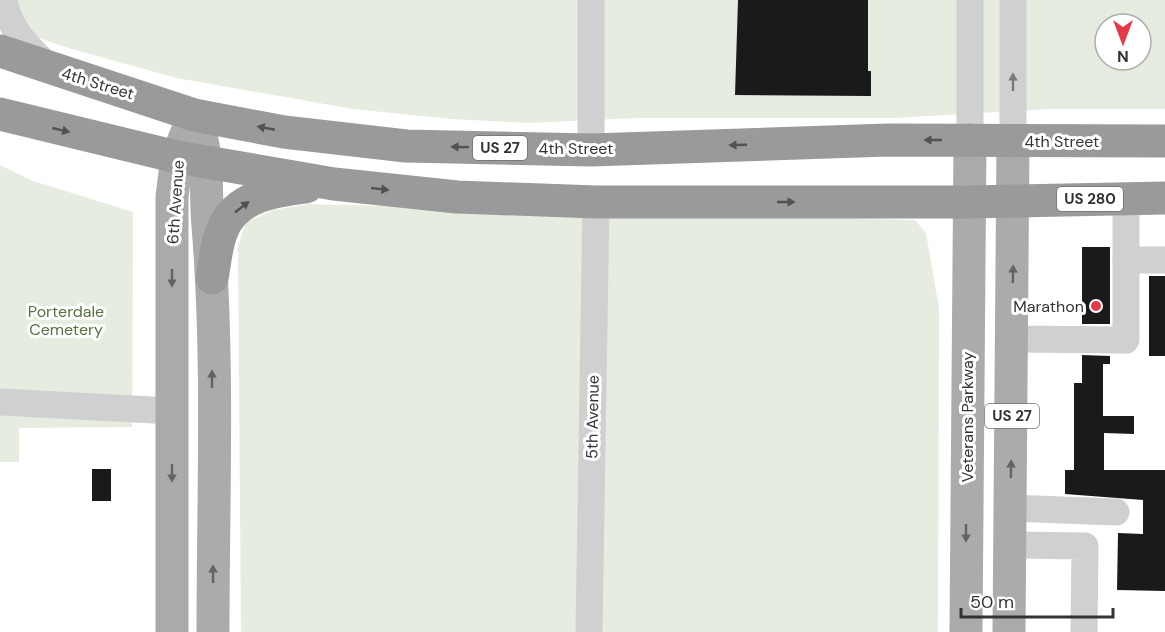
<svg xmlns="http://www.w3.org/2000/svg" width="1165" height="632" viewBox="0 0 1165 632" font-family="'DM Sans',sans-serif">
	<rect width="100%" height="100%" fill="#fff"/>
	<!-- green -->
	<g fill="#e6ecdf" fill-rule="evenodd">
		<path d="M0,0H1165V109H1048L895,118H638L528,123L451,119L353,109L177,78L68,48L0,24ZM1105,24H1141V60H1105Z"/>
		<polygon points="0,165 33,181 133,212 132,427 19,428 19,462 0,462"/>
		<polygon points="309,204 915,220 926,233 939,308 938,632 241,632 238,246 246,222 273,210"/>
	</g>
	<!-- building -->
	<g fill="#1a1a1a">
		<polygon points="738,0 868,0 868,71 871,71 871,96 735,95"/>
		<rect x="1082" y="247" width="28" height="77"/>
		<rect x="1149" y="276" width="16" height="80"/>
		<polygon points="1082,355 1110,356 1110,364 1103,364 1103,416 1134,416 1134,434 1104,433 1104,470 1165,470 1165,591 1117,590 1118,533 1143,534 1143,500 1065,494 1065,470 1074,470 1074,383 1082,383"/>
		<rect x="92" y="469" width="19" height="32"/>
	</g>
	<g fill="none" stroke-linecap="round" stroke-linejoin="round">
		<!-- minor -->
		<g stroke="#d0d0d0" stroke-width="27">
			<path d="M4,0C9,29 27,46 48,66"/>
			<polyline points="970,140 970,0"/>
			<polyline points="1013,141 1013,0"/>
			<polyline points="591,150 591,0"/>
			<polyline points="1126,260 1165,260"/>
			<polyline points="1013,339 1126,340 1126,199"/>
			<polyline points="0,402 172,411"/>
			<polyline points="1011,508 1116,512"/>
			<polyline points="1010,545 1085,546 1084,632"/>
			<polyline points="589,632 596,202"/>
		</g>
		<!-- major -->
		<g stroke="#ababab" stroke-width="33">
			<path d="M201,136C209,167 205,195 208,226C219,361 213,497 213,632"/>
			<polyline points="172,632 172,197 177,157 194,115"/>
			<polyline points="966,632 970,140"/>
			<polyline points="1009,632 1013,141"/>
		</g>
		<!-- highway -->
		<g stroke="#9a9a9a" stroke-width="33">
			<polyline points="0,51 194,115 284,132 406,146 591,150 888,140 1165,141"/>
			<polyline points="0,114 177,157 334,184 457,197 596,202 968,202 1165,198"/>
			<path d="M212,278C215,263 216,245 222,231C235,196 274,191 306,187"/>
		</g>
	</g>
	<!-- one-way arrows -->
	<defs><path id="oneway-solid" d="M-6-.8H1V-3.2L6.5 0L1 3.2V.8H-6Z" transform="scale(1.5)"/></defs>
	<use fill="#7a7a7a" href="#oneway-solid" transform="translate(1013 82) rotate(-90)"/>
	<g fill="#525252">
		<use href="#oneway-solid" transform="translate(266 128) rotate(-169)"/>
		<use href="#oneway-solid" transform="translate(61 130) rotate(13)"/>
		<use href="#oneway-solid" transform="translate(933 140) rotate(180)"/>
		<use href="#oneway-solid" transform="translate(738 145) rotate(178)"/>
		<use href="#oneway-solid" transform="translate(460 147) rotate(-179)"/>
		<use href="#oneway-solid" transform="translate(380 189) rotate(6)"/>
		<use href="#oneway-solid" transform="translate(786 202)"/>
		<use href="#oneway-solid" transform="translate(242 207) rotate(-38)"/>
	</g>
	<g fill="#636363">
		<use href="#oneway-solid" transform="translate(1013 274) rotate(-89)"/>
		<use href="#oneway-solid" transform="translate(172 278) rotate(90)"/>
		<use href="#oneway-solid" transform="translate(212 379) rotate(-90)"/>
		<use href="#oneway-solid" transform="translate(1011 469) rotate(-89)"/>
		<use href="#oneway-solid" transform="translate(172 473) rotate(90)"/>
		<use href="#oneway-solid" transform="translate(966 533) rotate(90)"/>
		<use href="#oneway-solid" transform="translate(213 574) rotate(-90)"/>
	</g>
	<!-- markers -->
	<circle fill="#e63946" stroke="#fff" stroke-width="2" cx="1096" cy="306" r="6"/>
	<g text-anchor="middle" stroke-width="6" stroke-linejoin="round" paint-order="stroke">
		<!-- shield labels -->
		<g fill="#fff" stroke="#707070" stroke-width="1.5">
			<rect x="473" y="136" width="54" height="24" rx="4.5"/>
			<rect x="1057" y="187" width="66" height="24" rx="4.5"/>
			<rect x="985" y="404" width="54" height="24" rx="4.5"/>
		</g>
		<g font-size="15" font-weight="bold" fill="#333">
			<text x="500" y="153">US 27</text>
			<text x="1090" y="204">US 280</text>
			<text x="1012" y="421">US 27</text>
		</g>
		<!-- street labels -->
		<g font-size="16" fill="#333" stroke="#fff">
			<text transform="translate(98 83) rotate(17)" y="6">4th Street</text>
			<text x="1062" y="147">4th Street</text>
			<text x="576" y="154">4th Street</text>
			<text transform="translate(175 202) rotate(-86)" y="6">6th Avenue</text>
			<text transform="translate(592 417) rotate(-89)" y="6">5th Avenue</text>
			<text transform="translate(967 417) rotate(-90)" y="6">Veterans Parkway</text>
		</g>
		<!-- poi labels -->
		<g font-size="16" fill="#333" stroke="#fff" text-anchor="end">
			<text x="1084" y="312">Marathon</text>
		</g>
		<!-- park labels -->
		<g font-size="16" fill="#56703f" stroke="#fff">
			<text x="66" y="317">Porterdale<tspan x="66" dy="18">Cemetery</tspan></text>
		</g>
	</g>
	<!-- north arrow -->
	<g transform="translate(1123 42) rotate(180)"><circle r="28" fill="#ffffff" stroke="#adadad" stroke-width="1.5"/>
	<path d="M0-4.5L10 22L0 15L-10 22Z" fill="#e63946"/>
	<text y="-9" font-size="16" font-weight="bold" text-anchor="middle" fill="#333333">N</text>
	</g>
	<!-- scale -->
	<path d="M961 608v9h152v-9" fill="none" stroke="#333333" stroke-width="3"/>
	<text x="970" y="608" font-size="18" fill="#333333" stroke="#ffffff" stroke-width="4.5" paint-order="stroke">50 m</text>
</svg>
